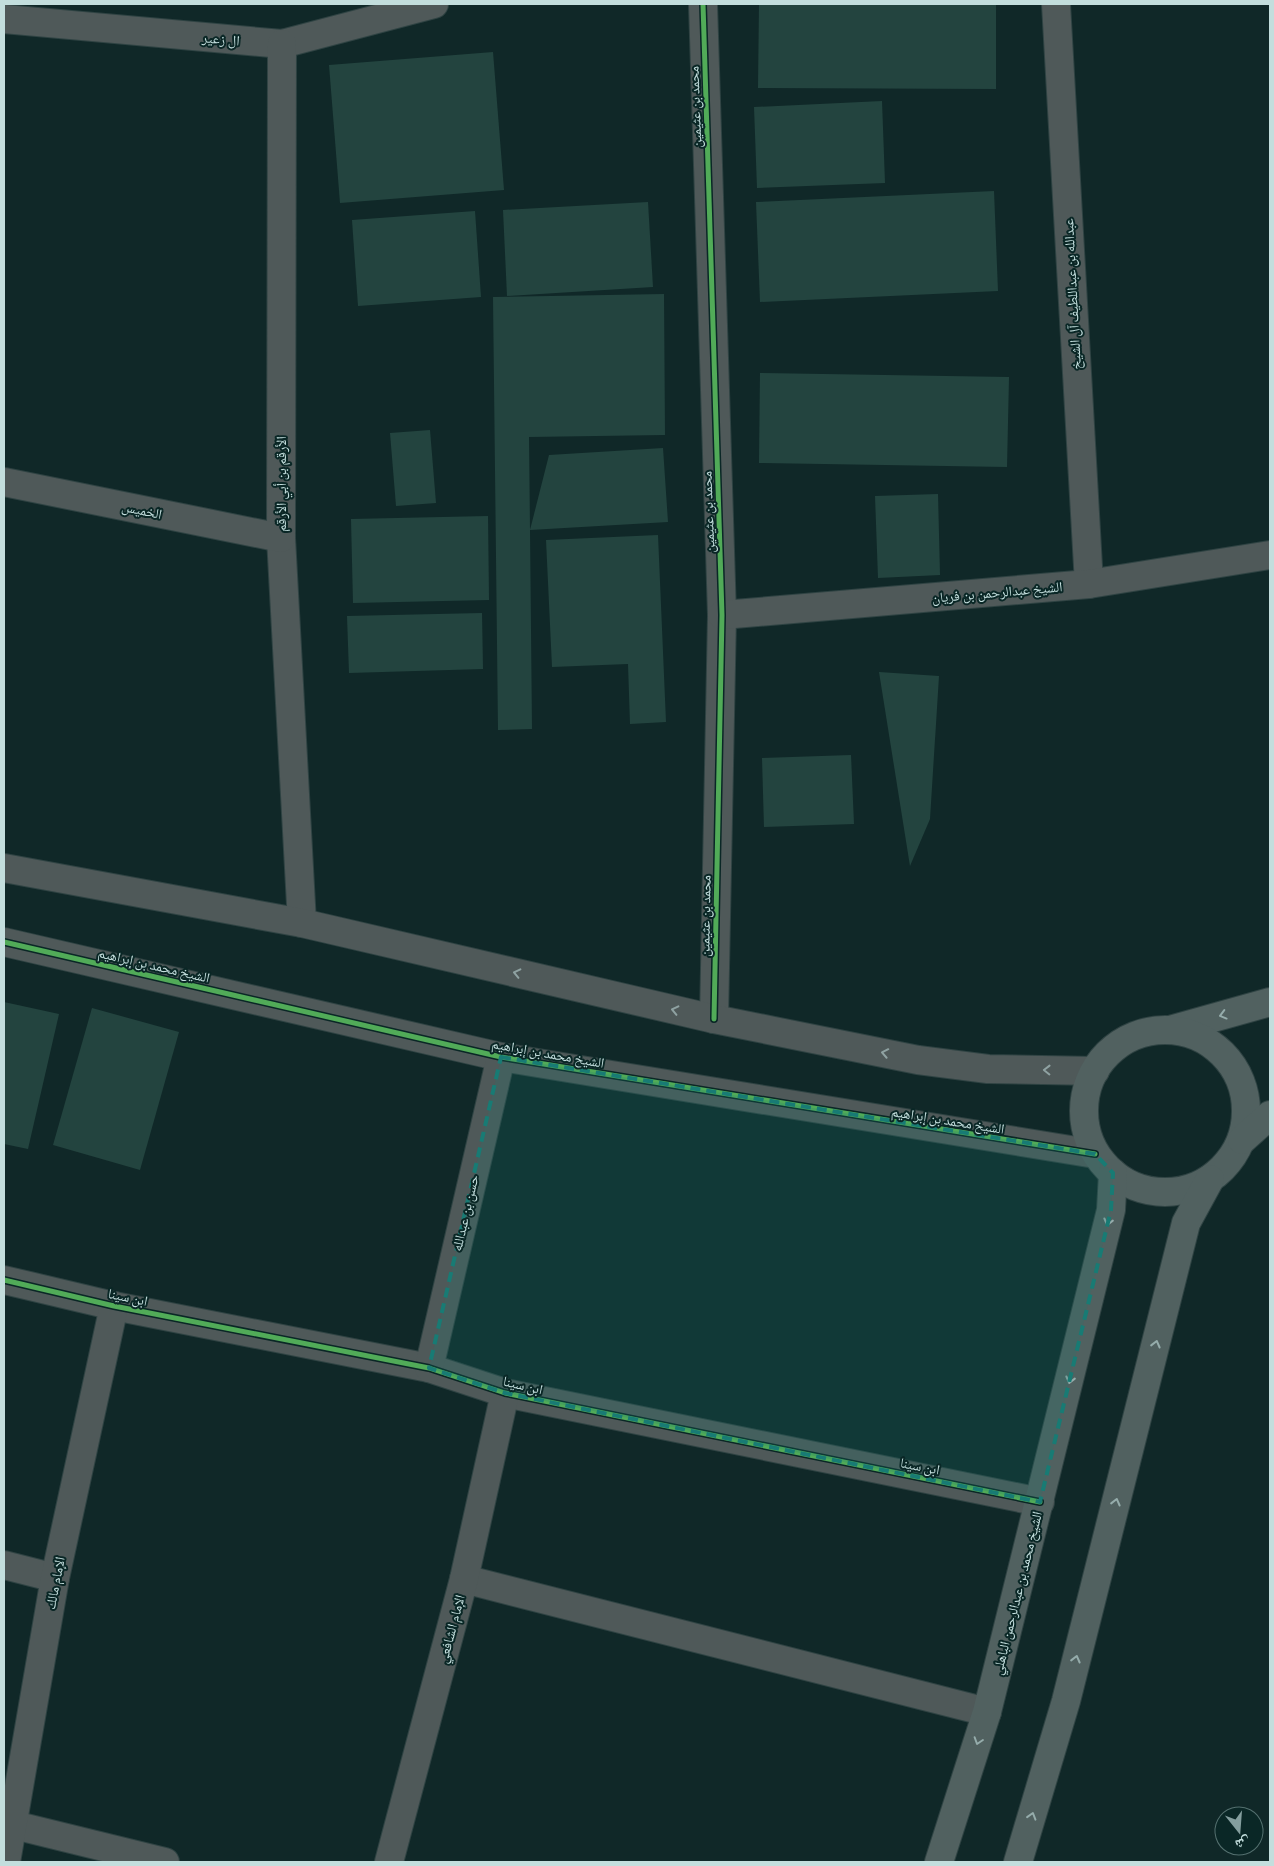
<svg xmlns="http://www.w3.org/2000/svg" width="1274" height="1866" viewBox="0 0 1274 1866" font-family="Barlow,'Noto Naskh Arabic',sans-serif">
	<rect width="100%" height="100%" fill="#102828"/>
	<!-- building -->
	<g fill="#23443f">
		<polygon points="759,4 996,4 996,89 758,88"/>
		<polygon points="493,52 504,190 340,203 329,65"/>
		<polygon points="882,101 885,183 757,188 754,107"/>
		<polygon points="994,191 998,291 760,302 756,202"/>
		<polygon points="648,202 653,287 507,296 503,210"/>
		<polygon points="475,211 481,297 358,306 352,220"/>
		<polygon points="664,294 665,435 529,437 530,530 549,455 663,448 668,522 530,530 532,729 498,730 493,297"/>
		<polygon points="760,373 1009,377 1007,467 759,463"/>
		<polygon points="430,430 436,503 396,506 390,433"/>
		<polygon points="938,494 940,575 878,578 875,496"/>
		<polygon points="488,516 489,600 353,603 351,519"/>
		<polygon points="658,535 666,722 630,724 628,664 552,667 546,540"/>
		<polygon points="482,613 483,669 349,673 347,616"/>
		<polygon points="879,672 939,676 930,819 910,866"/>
		<polygon points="851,755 854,824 764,827 762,758"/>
		<polygon points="4,1002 59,1014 28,1149 4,1144"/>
		<polygon points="92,1008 179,1032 140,1170 53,1145"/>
	</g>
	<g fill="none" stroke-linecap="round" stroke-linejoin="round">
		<defs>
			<g id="minor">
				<polyline points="703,4 722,615 714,1019"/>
				<polyline points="1056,4 1089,584"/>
				<polyline points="4,19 282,44 434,4"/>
				<polyline points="282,44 281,538 302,923"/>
				<polyline points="4,482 281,538"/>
				<polyline points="722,615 1089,584 1270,555"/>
				<polyline points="4,868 302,923 714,1019 918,1060 988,1069 1095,1071"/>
				<polyline points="4,942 501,1057 1095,1154"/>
				<polyline points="4,1280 114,1306 429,1368 505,1393 1040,1502"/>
				<polyline points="429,1368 501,1057"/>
				<polyline points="4,1565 55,1578"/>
				<polyline points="464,1579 987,1712"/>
				<polyline points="14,1825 165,1862"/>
				<polyline points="6,1862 55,1578 114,1306"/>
				<polyline points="389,1862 464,1579 505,1393"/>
			</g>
			<g id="major">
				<polyline points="1170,1030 1270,1002"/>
				<circle cx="1165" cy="1111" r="81"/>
				<polyline points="1242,1140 1270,1115"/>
				<polyline points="939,1862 987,1712 1111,1210 1113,1173"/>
				<polyline points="1018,1862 1066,1701 1186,1223 1210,1179"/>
			</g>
		</defs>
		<!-- minor casing -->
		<use href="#minor" stroke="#2f4343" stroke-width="30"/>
		<!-- major casing -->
		<use href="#major" stroke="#2f4343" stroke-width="30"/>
		<!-- minor -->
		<use href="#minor" stroke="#4f5959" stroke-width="28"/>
		<!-- major -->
		<use href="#major" stroke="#516160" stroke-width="28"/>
		<defs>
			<g id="cycleway">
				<polyline points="703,4 722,615 714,1019"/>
				<polyline points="4,942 501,1057 1095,1154"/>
				<polyline points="4,1280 114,1306 429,1368 505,1393 1040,1502"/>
			</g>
		</defs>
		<!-- cycleway casing -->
		<use href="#cycleway" stroke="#0a2726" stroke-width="8"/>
		<!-- cycleway -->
		<use href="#cycleway" stroke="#51ab58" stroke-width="5"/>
	</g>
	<!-- one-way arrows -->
	<defs><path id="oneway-chevron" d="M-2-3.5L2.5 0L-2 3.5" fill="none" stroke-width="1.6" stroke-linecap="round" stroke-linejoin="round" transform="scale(1.25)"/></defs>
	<g stroke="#8fa2a2">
		<use href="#oneway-chevron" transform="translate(517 973) rotate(-167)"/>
		<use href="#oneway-chevron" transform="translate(675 1010) rotate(-167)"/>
		<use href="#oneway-chevron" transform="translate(885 1053) rotate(-169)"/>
		<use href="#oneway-chevron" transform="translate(1047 1070) rotate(-179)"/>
	</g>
	<g stroke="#95acab">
		<use href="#oneway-chevron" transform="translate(1223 1015) rotate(165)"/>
		<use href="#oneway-chevron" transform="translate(1108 1222) rotate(104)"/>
		<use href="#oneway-chevron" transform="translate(1156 1344) rotate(-76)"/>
		<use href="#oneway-chevron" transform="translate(1070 1380) rotate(104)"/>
		<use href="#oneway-chevron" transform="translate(1116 1502) rotate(-76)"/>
		<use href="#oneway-chevron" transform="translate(1076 1659) rotate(-76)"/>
		<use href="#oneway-chevron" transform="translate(978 1741) rotate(108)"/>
		<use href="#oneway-chevron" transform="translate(1032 1816) rotate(-73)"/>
	</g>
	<!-- marked area -->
	<path fill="#187b74" fill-opacity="0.2" stroke="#187b74" stroke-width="4" stroke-dasharray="10 6" stroke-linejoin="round" d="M501,1057L1095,1154L1113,1173L1111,1210L1040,1502L505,1393L429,1368Z"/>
	<g text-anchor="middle" stroke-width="4" stroke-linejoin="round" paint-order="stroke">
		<!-- street labels -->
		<g font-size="14" fill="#c3dedd" stroke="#0a2726">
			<text transform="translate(221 39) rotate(5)" y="5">ال زعير</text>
			<text transform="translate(695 107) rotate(-92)" y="5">محمد بن عثيمين</text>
			<text transform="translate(1072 294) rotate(-93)" y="5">عبدالله بن عبداللطيف آل الشيخ</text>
			<text transform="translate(281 484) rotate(-90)" y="5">الأرقم بن أبي الأرقم</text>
			<text transform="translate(142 510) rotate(12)" y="5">الخميس</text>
			<text transform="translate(708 512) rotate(-92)" y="5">محمد بن عثيمين</text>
			<text transform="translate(997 592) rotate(-5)" y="5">الشيخ عبدالرحمن بن فريان</text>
			<text transform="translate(705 916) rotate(-89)" y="5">محمد بن عثيمين</text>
			<text transform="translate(154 965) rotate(13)" y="5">الشيخ محمد بن إبراهيم</text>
			<text transform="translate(548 1053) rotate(10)" y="5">الشيخ محمد بن إبراهيم</text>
			<text transform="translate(948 1120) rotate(9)" y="5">الشيخ محمد بن إبراهيم</text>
			<text transform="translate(465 1213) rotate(-77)" y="5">حسن بن عبدالله</text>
			<text transform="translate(128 1297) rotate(12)" y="5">ابن سينا</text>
			<text transform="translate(523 1385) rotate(13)" y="5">ابن سينا</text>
			<text transform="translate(920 1466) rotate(11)" y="5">ابن سينا</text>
			<text transform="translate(55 1583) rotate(-79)" y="5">الإمام مالك</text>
			<text transform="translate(1017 1593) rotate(-76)" y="5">الشيخ محمد بن عبدالرحمن الباهلي</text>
			<text transform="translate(451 1629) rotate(-75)" y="5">الإمام الشافعي</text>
		</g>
	</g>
	<!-- border -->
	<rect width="1274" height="1866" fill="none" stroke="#c3dedd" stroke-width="10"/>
	<!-- north arrow -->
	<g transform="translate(1239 1831) rotate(163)"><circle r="24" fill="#0a2726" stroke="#54706f"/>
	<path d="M0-4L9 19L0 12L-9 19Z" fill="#849e9e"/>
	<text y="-8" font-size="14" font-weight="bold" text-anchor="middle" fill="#c3dedd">ش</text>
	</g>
</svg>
